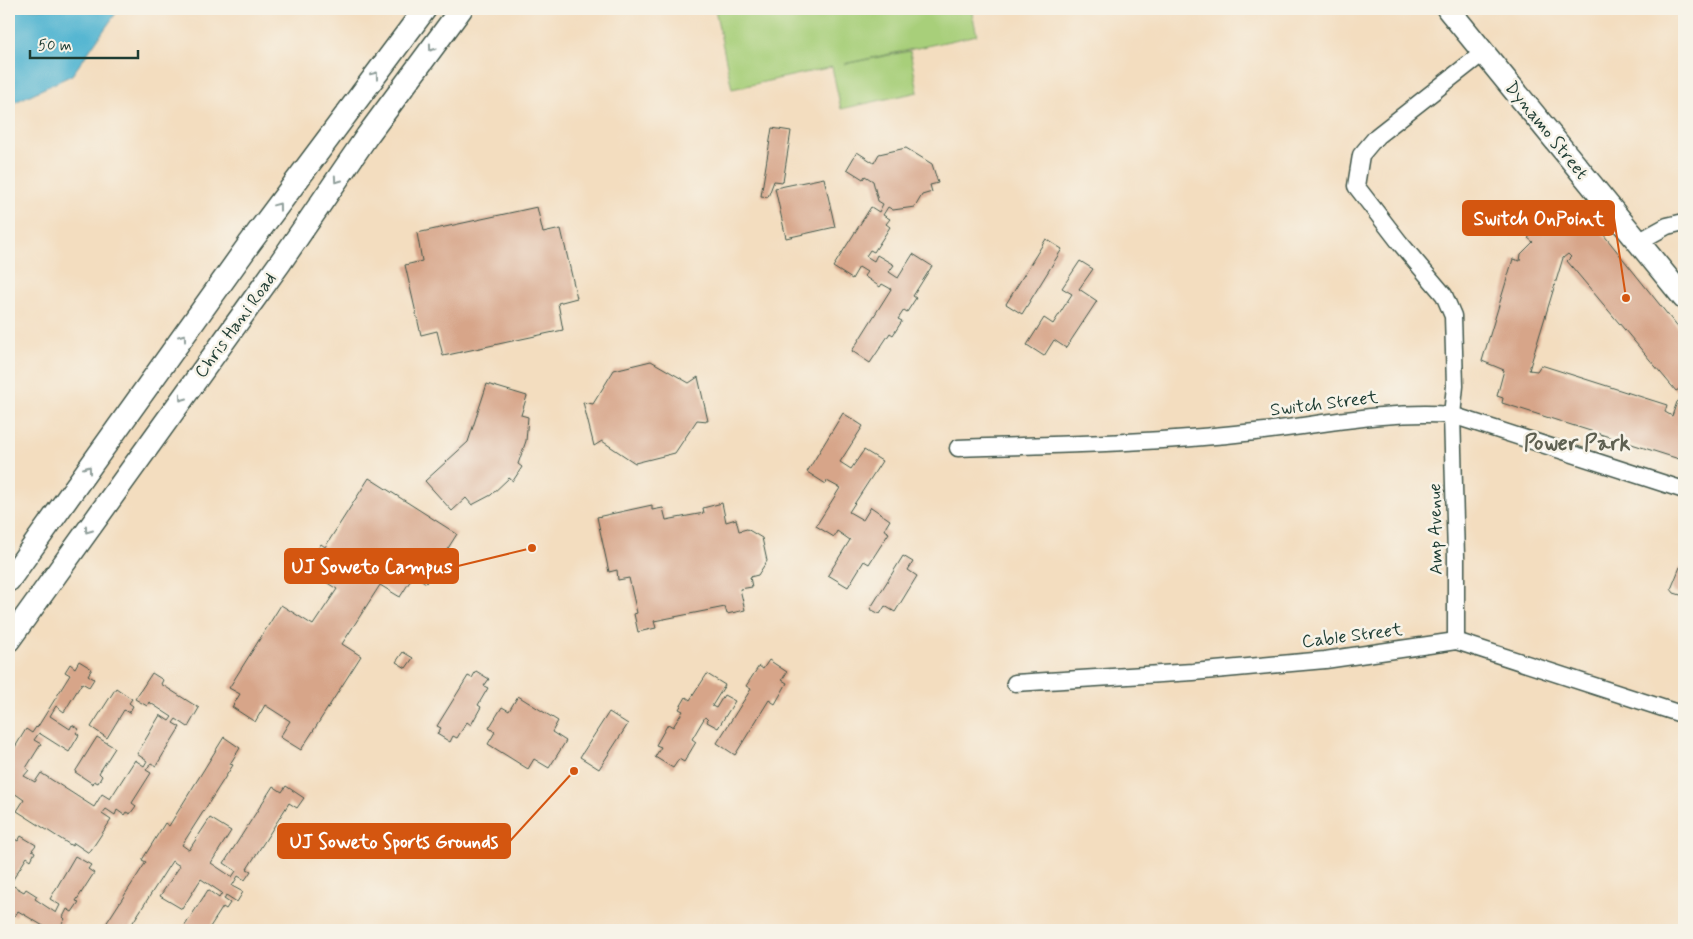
<svg xmlns="http://www.w3.org/2000/svg" width="1693" height="939" viewBox="0 0 1693 939" font-family="Mynerve,sans-serif">
	<rect width="100%" height="100%" fill="#f7f3e8"/>
	<filter id="ink" filterUnits="userSpaceOnUse"><feTurbulence type="fractalNoise" baseFrequency=".02" numOctaves="2"/><feDisplacementMap in="SourceGraphic" scale="10" xChannelSelector="R" yChannelSelector="G"/><feConvolveMatrix kernelMatrix="1 2 1 2 8 2 1 2 1" color-interpolation-filters="sRGB"/></filter>
	<filter id="wash" filterUnits="userSpaceOnUse"><feTurbulence type="fractalNoise" baseFrequency=".0096" numOctaves="4" result="noise"/><feDisplacementMap in="SourceGraphic" scale="20" xChannelSelector="R" yChannelSelector="G"/><feGaussianBlur stdDeviation="1.12" result="paint"/><feColorMatrix in="noise" values="0 0 0 0 0 0 0 0 0 0 0 0 0 0 0 0 0 1.4 0 .05"/><feComposite in="paint" operator="in"/></filter>
	<g filter="url(#wash)">
		<rect width="100%" height="100%" fill="#f3ddbf"/>
		<!-- green -->
		<polygon fill="#a8cf7a" stroke="#648657" points="715,9 971,9 977,35 844,64 910,51 918,92 841,109 832,67 732,89"/>
		<!-- water -->
		<polygon fill="#52b5d1" stroke="#387982" points="9,9 119,9 72,75 9,105"/>
		<g id="blocks">
			<!-- building -->
			<g fill="#d7a589">
				<polygon points="772,128 791,131 783,182 774,181 768,197 761,196"/>
				<polygon points="906,148 932,164 938,183 930,185 932,192 922,195 915,207 893,210 888,207 883,215 890,219 886,224 890,227 874,252 870,250 866,256 874,261 877,255 894,265 889,272 898,278 913,254 932,266 913,296 916,298 907,312 904,310 898,319 902,321 893,335 890,333 870,363 852,351 891,289 882,284 880,287 864,276 867,272 859,267 852,279 833,267 871,207 879,212 883,204 878,201 873,181 865,176 863,179 847,169 857,152 874,163 879,154"/>
				<polygon points="824,178 835,227 786,238 775,188"/>
				<polygon points="537,207 543,233 561,229 577,298 558,303 563,330 443,356 437,331 421,335 405,265 422,261 417,233"/>
				<polygon points="1583,209 1684,335 1684,392 1681,388 1676,391 1567,261 1571,257 1568,254 1563,258 1529,370 1537,371 1541,365 1667,405 1665,412 1672,416 1677,402 1684,396 1684,457 1681,456 1679,459 1502,403 1503,398 1497,396 1504,370 1482,361 1513,259 1520,261 1521,254 1533,242 1528,238 1559,214 1566,223"/>
				<polygon points="1046,239 1062,249 1022,314 1006,304"/>
				<polygon points="1080,261 1093,269 1079,289 1097,301 1066,348 1054,340 1044,356 1027,345 1044,318 1053,324 1072,294 1062,288"/>
				<polygon points="651,361 689,383 698,377 708,421 697,420 675,453 635,463 602,441 594,446 583,402 593,404 614,370"/>
				<polygon points="487,384 527,396 521,415 528,417 526,441 518,464 522,467 513,481 509,478 491,495 472,505 466,498 452,511 425,481 468,442"/>
				<polygon points="843,413 863,426 840,462 851,469 864,450 882,461 849,512 863,520 871,507 890,520 884,530 889,533 869,564 864,561 848,587 828,575 850,540 837,531 834,537 816,526 840,488 827,481 826,484 807,472"/>
				<polygon points="369,478 457,534 426,583 414,575 400,597 380,585 342,644 361,656 301,750 280,737 290,721 265,705 255,722 232,707 240,694 229,688 281,605 313,625 337,589 305,569 321,544 325,547"/>
				<polygon points="722,503 726,522 736,519 739,531 747,529 762,538 767,561 758,575 750,577 752,587 740,589 745,610 727,614 725,607 654,621 656,628 638,632 634,614 637,613 629,578 618,580 617,570 609,572 597,517 652,505 652,510 663,508 666,520 704,513 703,508"/>
				<polygon points="903,556 913,562 908,570 917,576 895,612 885,606 880,614 870,609"/>
				<polygon points="1680,567 1684,568 1684,596 1674,593 1671,589"/>
				<polygon points="403,652 413,658 406,668 396,662"/>
				<polygon points="769,660 787,672 782,680 787,683 775,704 769,700 735,755 717,743 751,689 746,686 759,666 763,669"/>
				<polygon points="79,661 92,669 88,675 94,679 89,687 82,683 64,712 56,706 50,716 70,729 72,725 79,729 76,733 79,735 69,752 39,733 34,740 41,744 26,768 29,770 24,776 35,782 41,773 94,807 102,794 110,799 135,760 144,766 147,761 137,754 160,715 169,721 172,717 149,702 147,706 135,699 152,673 163,680 161,684 199,708 188,727 176,719 173,723 180,727 156,766 151,763 146,770 151,773 132,803 136,806 130,814 126,812 124,815 117,810 115,815 106,809 102,814 111,820 89,853 74,843 72,846 17,811 24,800 14,793 9,801 9,757 26,729 32,733 36,727 37,728 70,675 65,672 70,664 75,668"/>
				<polygon points="476,671 489,679 484,686 488,688 478,705 481,707 471,725 467,722 457,738 453,736 450,742 437,734 441,728 437,726 468,676 472,678"/>
				<polygon points="707,674 725,685 712,706 716,708 724,695 735,701 718,728 707,722 708,720 705,717 692,739 696,742 684,762 679,759 673,768 655,757 661,747 656,745 668,724 673,727 683,711 679,709 686,697 690,700"/>
				<polygon points="116,688 132,699 129,703 133,706 129,713 124,710 107,738 91,727"/>
				<polygon points="518,696 558,721 552,732 566,741 549,768 534,759 528,769 488,744 495,732 489,728 502,707 509,711"/>
				<polygon points="609,712 628,724 599,769 580,757"/>
				<polygon points="97,737 115,748 99,773 102,776 98,783 94,781 93,784 75,772"/>
				<polygon points="224,737 240,748 230,764 233,765 182,845 189,850 210,818 231,831 211,863 232,877 236,871 224,863 273,786 282,792 286,786 304,798 297,808 289,803 247,869 251,871 245,880 238,876 232,886 243,892 237,902 226,895 224,899 230,903 226,909 223,907 208,930 182,930 208,890 219,898 222,893 201,879 182,909 160,896 180,866 172,861 128,930 102,930 146,862 142,860 165,823 169,826"/>
				<polygon points="21,836 36,845 32,850 35,852 31,860 27,857 10,884 24,892 26,889 37,896 35,899 56,913 60,905 50,899 75,856 91,865 88,869 94,873 76,901 79,902 72,912 67,909 63,917 65,919 58,930 50,930 18,911 15,916 9,912 9,845 13,838 18,841"/>
			</g>
		</g>
	</g>
	<g filter="url(#ink)">
		<use href="#blocks" fill-opacity="0" stroke="#3f5549" stroke-width="1"/>
		<g fill="none" stroke-linecap="round" stroke-linejoin="round">
			<defs>
				<g id="street">
					<polyline points="1638,242 1667,226 1684,222"/>
					<path d="M958,448C1057,445 1156,443 1255,432C1321,425 1385,410 1452,415L1684,490"/>
					<polyline points="1456,641 1456,556 1452,415 1455,386 1453,316 1444,295 1400,243 1356,186 1361,155 1377,136 1484,52"/>
					<polyline points="1015,683 1193,672 1325,660 1456,641 1684,715"/>
				</g>
				<g id="secondary">
					<polyline points="1448,9 1684,298"/>
					<polyline points="9,580 250,243 425,9"/>
					<polyline points="9,640 280,263 367,136 461,9"/>
				</g>
			</defs>
			<!-- street casing -->
			<use href="#street" stroke="#3f5549" stroke-width="19"/>
			<!-- secondary casing -->
			<use href="#secondary" stroke="#3f5549" stroke-width="25"/>
			<!-- street -->
			<use href="#street" stroke="#fff" stroke-width="16"/>
			<!-- secondary -->
			<use href="#secondary" stroke="#fff" stroke-width="22"/>
		</g>
		<!-- one-way arrows -->
		<defs><path id="oneway-chevron" d="M-2-3.5L2.5 0L-2 3.5" fill="none" stroke-width="1.6" stroke-linecap="round" stroke-linejoin="round" transform="scale(1.25)"/></defs>
		<g stroke="#8f9e9a">
			<use href="#oneway-chevron" transform="translate(432 48) rotate(126)"/>
			<use href="#oneway-chevron" transform="translate(375 75) rotate(-53)"/>
			<use href="#oneway-chevron" transform="translate(337 180) rotate(125)"/>
			<use href="#oneway-chevron" transform="translate(278 206) rotate(-53)"/>
			<use href="#oneway-chevron" transform="translate(183 337) rotate(-54)"/>
			<use href="#oneway-chevron" transform="translate(182 398) rotate(126)"/>
			<use href="#oneway-chevron" transform="translate(88 469) rotate(-54)"/>
			<use href="#oneway-chevron" transform="translate(88 530) rotate(126)"/>
		</g>
	</g>
	<g text-anchor="middle" stroke-width="5" stroke-linejoin="round" paint-order="stroke">
		<!-- street labels -->
		<g font-size="18" fill="#1f3d34" stroke="#f7f3e8">
			<text transform="translate(1547 130) rotate(51)" y="6">Dynamo Street</text>
			<text transform="translate(235 325) rotate(-54)" y="6">Chris Hani Road</text>
			<text transform="translate(1324 403) rotate(-7)" y="6">Switch Street</text>
			<text transform="translate(1435 529) rotate(-91)" y="6">Amp Avenue</text>
			<text transform="translate(1352 635) rotate(-7)" y="6">Cable Street</text>
		</g>
		<!-- district labels -->
		<g font-size="22" font-weight="bold" fill="#5f6152" stroke="#f7f3e8">
			<text x="1577" y="450">Power Park</text>
		</g>
	</g>
	<!-- callouts -->
	<path fill="none" stroke="#d45610" stroke-width="2" d="M1626 298L1614 218M532 548L458 566M574 771L510 841"/>
	<g fill="#d45610" stroke="#f7f3e8" stroke-width="2">
		<circle cx="1626" cy="298" r="5"/>
		<circle cx="532" cy="548" r="5"/>
		<circle cx="574" cy="771" r="5"/>
	</g>
	<g fill="#d45610" stroke="#d45610" stroke-width="2">
		<rect x="1463" y="201" width="151" height="34" rx="5"/>
		<rect x="285" y="549" width="173" height="34" rx="5"/>
		<rect x="278" y="824" width="232" height="34" rx="5"/>
	</g>
	<g font-size="19" text-anchor="middle" font-weight="bold" fill="#fff">
		<text x="1539" y="225">Switch OnPoint</text>
		<text x="372" y="573">UJ Soweto Campus</text>
		<text x="394" y="848">UJ Soweto Sports Grounds</text>
	</g>
	<!-- margin -->
	<rect width="1693" height="939" fill="none" stroke="#f7f3e8" stroke-width="30"/>
	<!-- scale -->
	<path d="M30 50v8h108v-8" fill="none" stroke="#1f3d34" stroke-width="2.5"/>
	<text x="38" y="50" font-size="15" fill="#1f3d34" stroke="#f7f3e8" stroke-width="4" paint-order="stroke">50 m</text>
</svg>
